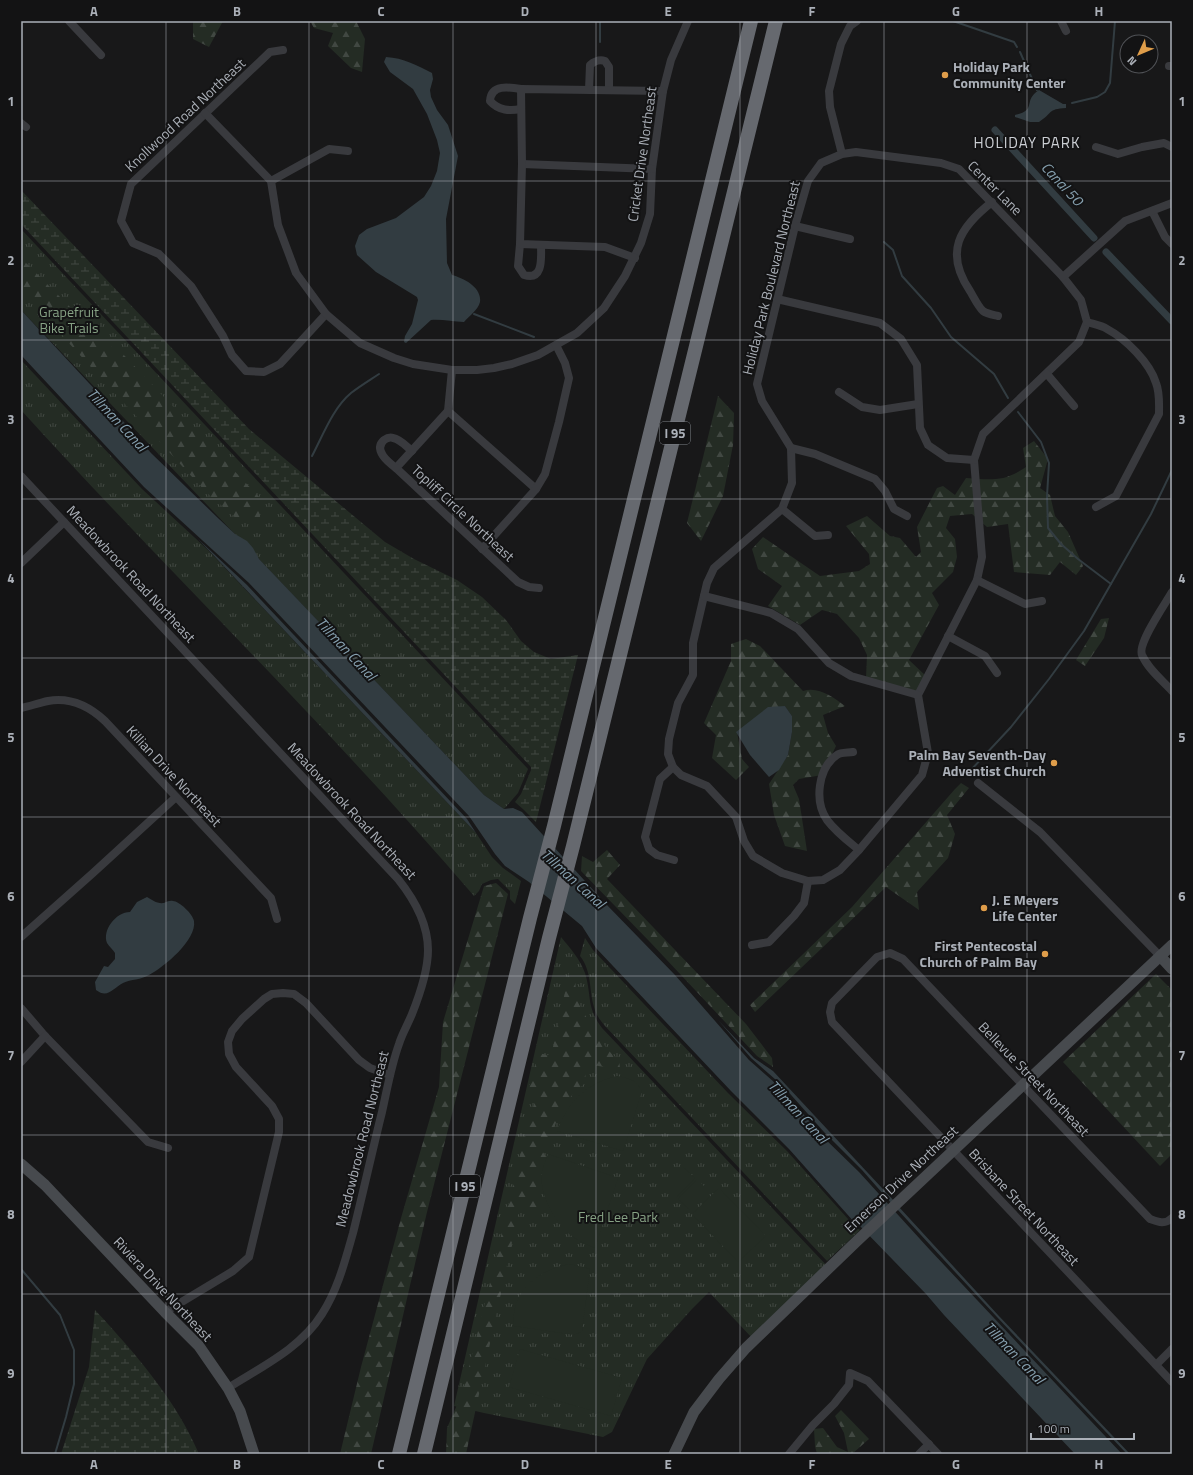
<svg xmlns="http://www.w3.org/2000/svg" width="1193" height="1475" viewBox="0 0 1193 1475" font-family="'Titillium Web',sans-serif">
	<defs>
		<pattern id="grass-tufts" width="24" height="20" patternUnits="userSpaceOnUse"><rect width="24" height="20" fill="#242c24"/><path d="M3 7l-1-3M5 7V3M7 7l1-3M15 17l-1-3M17 17v-4M19 17l1-3" fill="none" stroke="#414842"/></pattern>
		<pattern id="forest-firs" width="22" height="20" patternUnits="userSpaceOnUse"><rect width="22" height="20" fill="#242c24"/><path d="M5 1l3.5 6h-7zM16 11l3.5 6h-7z" fill="#414842"/></pattern>
		<pattern id="wetland-marsh" width="20" height="14" patternUnits="userSpaceOnUse"><rect width="20" height="14" fill="#242c24"/><path d="M1 5h8M5 5V1M11 12h8M15 12V8" fill="none" stroke="#414842"/></pattern>
	</defs>
	<rect width="100%" height="100%" fill="#181819"/>
	<!-- grass -->
	<g fill="url(#grass-tufts)">
		<polygon points="21,229 528,769 518,793 504,809 484,795 21,310"/>
		<path d="M21,360L142,489L207,549L476,833L492,857L503,868L521,881L515,904L510,899V891L498,879L491,880L482,884L479,891L474,896C330,728 170,574 21,410Z"/>
		<path d="M561,937C570,948 580,959 585,973C592,996 586,1007 602,1028L829,1268L753,1339L709,1292L692,1309L647,1359L612,1432L603,1437L484,1413L454,1406Z"/>
		<path d="M585,938L593,950L728,1093L787,1151L848,1219L853,1226L860,1230L827,1261L605,1026C600,1020 596,1015 594,1007C589,990 592,971 580,956Z"/>
	</g>
	<!-- forest -->
	<g fill="url(#forest-firs)">
		<polygon points="193,21 223,21 209,47 193,39"/>
		<polygon points="310,21 356,21 365,39 362,72 351,68 328,46 333,33 314,28"/>
		<polygon points="21,250 24,261 107,344 121,352 259,497 260,519 237,519 205,491 21,291"/>
		<polygon points="718,396 734,413 733,445 723,496 701,541 687,523"/>
		<path d="M1034,441L1048,459L1040,488L1050,495L1055,516L1068,532L1083,566L1076,575L1060,562L1050,575L1014,572L1008,524L987,527L972,514L950,516L946,528L955,539L957,557L953,572L932,593L939,605L909,660L927,677L916,693L866,678L867,655L859,638L837,614L822,610L800,625L768,606L782,586L758,569L752,549L763,537L820,576L859,571L870,564L869,554L846,526L867,516L890,536L900,538L916,557L921,552L917,527L937,488L943,486L955,495L966,478C992,480 1004,482 1026,467L1023,448Z"/>
		<polygon points="1109,618 1104,638 1085,666 1076,660 1101,619"/>
		<path d="M746,639L760,646L803,691C818,686 833,697 845,706L823,715L828,733L836,746L822,775L799,779L793,785L799,799L807,851L785,846L774,815L769,784L788,755L792,732V716L785,706L737,732L742,759L749,767L736,780L712,758L716,735L704,723L731,661V644Z"/>
		<polygon points="961,783 969,788 947,815 955,834 948,858 917,892 919,910 886,887 755,1012 750,1005 852,907 955,789"/>
		<polygon points="607,850 620,865 607,879 746,1024 772,1058 773,1067 757,1056 650,942 581,871 582,856 593,862"/>
		<polygon points="496,883 508,894 427,1212 371,1454 340,1454 361,1367 401,1218 439,1087 443,1022 484,886"/>
		<polygon points="570,969 575,970 576,998 591,1026 607,1049 619,1061 621,1075 605,1067 586,1064 585,1083 564,1103 553,1130 539,1146 546,1157 536,1188 545,1208 532,1211 519,1210 466,1454 446,1454 447,1428 463,1391 488,1291 524,1138 536,1098 528,1091 539,1053 551,1056"/>
		<polygon points="1156,974 1172,990 1172,1154 1160,1166 1063,1062"/>
		<polygon points="841,1410 869,1439 852,1454 817,1454 815,1446 814,1429 823,1428 837,1447 848,1452 844,1433 835,1416"/>
	</g>
	<!-- wetland -->
	<g fill="url(#wetland-marsh)">
		<polygon points="21,190 249,429 385,542 414,559 457,580 482,597 506,620 521,641 534,652 551,659 578,655 536,822 524,810 515,802 521,794 531,770 531,767 21,224"/>
		<path d="M95,1310C135,1353 176,1400 199,1454H61L89,1367Z"/>
	</g>
	<!-- garden -->
	<g fill="#242c24">
		<path d="M617,1076C631,1079 635,1079 642,1091L623,1151L557,1131C569,1101 585,1084 617,1076Z"/>
		<path d="M548,1154L618,1178L595,1248C586,1244 576,1240 568,1233C553,1218 539,1194 542,1172C543,1166 546,1160 548,1154Z"/>
		<polygon points="683,1167 695,1178 676,1198 664,1186"/>
		<polygon points="697,1179 709,1191 690,1210 678,1199"/>
		<polygon points="719,1188 766,1236 738,1262 692,1214"/>
		<path d="M571,1264L590,1269L582,1331L575,1335L514,1326C510,1291 539,1269 571,1264Z"/>
		<polygon points="520,1349 622,1378 611,1416 509,1387"/>
	</g>
	<!-- water -->
	<g fill="#323c41">
		<path d="M386,57C404,58 416,65 432,73L433,79L430,90L431,97L437,110L448,125L458,156L446,219L447,263L452,275C463,278 482,287 480,302C478,310 469,316 464,322C453,322 442,319 431,320L406,343L404,342L405,336L412,324L418,300L417,297L376,272L357,255L355,246L359,235L367,229L396,218L424,197L431,186L437,171L440,153L437,140L427,114L413,89L390,72L384,62Z"/>
		<path d="M1039,90L1063,104H1066V108C1047,109 1053,113 1039,122H1030L1015,117V115C1038,110 1022,101 1039,90Z"/>
		<polygon points="21,310 101,396 151,453 219,519 235,534 247,541 253,548 259,559 484,795 504,809 513,808 522,812 605,903 675,975 749,1060 782,1089 821,1135 859,1172 930,1250 1122,1454 1075,1454 944,1315 926,1294 859,1225 855,1223 789,1149 731,1091 596,948 582,926 529,882 505,866 495,854 469,816 249,583 144,487 21,355"/>
		<polygon points="198,539 247,585 467,819 476,833"/>
		<polygon points="785,706 792,716 792,732 788,755 779,770 769,777 750,755 736,732 768,707"/>
		<path d="M147,897C152,900 157,904 164,903C166,902 170,900 173,901C179,901 193,914 194,921C197,940 164,967 149,975C141,980 131,979 123,983C113,988 108,999 96,990L95,982L104,966L108,967L115,959V953C113,950 109,946 107,943C102,930 116,912 130,912L137,902Z"/>
		<polygon points="718,1020 754,1058 773,1071 895,1202 892,1204 862,1170 824,1132 784,1087 751,1058"/>
		<path d="M899,1207L998,1315L1130,1454H1127C1049,1373 973,1292 897,1209Z"/>
	</g>
	<g fill="none" stroke-linecap="round" stroke-linejoin="round">
		<!-- stream -->
		<g stroke="#323c41" stroke-width="2">
			<polyline points="953,21 1014,42 1017,47"/>
			<polyline points="600,42 600,21"/>
			<polyline points="1020,52 1037,90"/>
			<polyline points="1072,103 1097,97 1105,92 1110,83 1115,21"/>
			<polyline points="884,242 893,250 902,276 931,308 951,337 994,374 1008,398"/>
			<polyline points="474,314 534,337"/>
			<polyline points="1018,412 1041,442 1049,463 1047,496 1048,528 1061,544 1078,559 1111,584"/>
			<path d="M312,456C323,435 333,408 351,393C360,386 370,380 379,374"/>
			<polyline points="970,771 1011,727 1049,679 1084,631 1151,514 1172,470"/>
			<polyline points="21,1269 60,1315 74,1350 74,1384 66,1417 55,1454"/>
		</g>
		<!-- canal -->
		<g stroke="#323c41" stroke-width="7">
			<polyline points="995,130 1094,238"/>
			<polyline points="1106,252 1172,321"/>
		</g>
		<!-- street -->
		<g stroke="#393a3e" stroke-width="8">
			<polyline points="69,21 101,55"/>
			<polyline points="1061,21 1066,31"/>
			<polyline points="283,50 270,52 131,184 121,221 133,243 159,254 191,286 223,336 232,355 246,371 264,372 280,364 326,314"/>
			<polyline points="1169,66 1172,66"/>
			<path d="M521,89C509,87 491,84 490,101C499,111 510,111 521,109"/>
			<path d="M589,90L590,65C595,61 599,59 605,61L609,67V90"/>
			<polyline points="205,113 271,181 278,225 296,273 326,314 360,343 394,358 413,364 452,370 477,370 494,368 512,364 538,355 577,333 604,308 625,276 641,243 650,214 652,169 663,91 671,60 688,21"/>
			<polyline points="21,123 26,127"/>
			<polyline points="1096,147 1118,154 1142,147 1164,143 1172,147"/>
			<polyline points="842,154 856,152 941,163 959,169 1063,277 1081,300 1087,322 1079,342 983,434 974,460 982,557 977,580 918,695 928,753 922,775 859,850 840,870 823,880 808,881 782,873 753,856 744,841 736,817 707,786 681,775 673,767 668,754 669,739 678,703 693,675 693,643 707,583 714,568 782,509 792,483 791,448 762,401 757,384 795,226 808,181 821,163 842,154 830,107 829,91 841,44 850,26 857,21"/>
			<polyline points="522,164 652,169"/>
			<polyline points="271,181 329,149 348,151"/>
			<path d="M992,202C959,228 944,252 970,291C973,296 979,308 983,311C987,314 994,315 998,316"/>
			<polyline points="1152,211 1165,237 1172,244"/>
			<polyline points="795,226 850,239"/>
			<path d="M520,244L518,266L524,275C544,281 541,257 541,245"/>
			<polyline points="635,258 605,247 520,244 522,164 521,89 663,91"/>
			<polyline points="1063,277 1125,221 1172,203"/>
			<polyline points="777,299 880,323 901,339 917,365 920,428 928,445 947,458 974,460"/>
			<path d="M1087,322C1093,324 1101,325 1107,329C1126,339 1150,363 1156,383C1160,393 1159,404 1159,414L1116,496L1096,507"/>
			<polyline points="452,370 448,411 536,489"/>
			<polyline points="1047,374 1074,406"/>
			<polyline points="839,392 862,407 880,410 918,404"/>
			<polyline points="448,411 396,468 518,582 529,587 539,588"/>
			<polyline points="791,448 815,454 875,479 885,491 894,509 907,516"/>
			<path d="M396,468C388,462 373,450 384,440C387,438 390,437 393,438C400,439 406,446 412,451"/>
			<path d="M21,476L398,879C414,899 428,923 428,950C428,971 420,994 412,1014C408,1024 402,1034 399,1044C391,1066 387,1090 382,1112C372,1152 363,1193 353,1233C345,1261 338,1289 322,1314C301,1348 261,1367 228,1388"/>
			<polyline points="782,509 815,536 828,535"/>
			<polyline points="482,549 536,489 545,474 559,422 569,378 565,363 556,345"/>
			<polyline points="21,563 64,522"/>
			<polyline points="977,580 1025,604 1042,601"/>
			<path d="M1172,592C1165,604 1137,644 1142,655C1148,669 1162,680 1172,691"/>
			<polyline points="704,596 771,613 798,629 829,663 851,676 918,695"/>
			<polyline points="948,636 985,656 997,673"/>
			<path d="M21,708C30,706 39,703 48,701C70,697 90,707 105,721L271,898L277,919"/>
			<path d="M853,752C848,753 841,752 837,755C818,768 814,801 827,820C836,832 848,841 859,850"/>
			<polyline points="673,767 660,779 645,837 649,849 657,855 674,860"/>
			<polyline points="978,783 1040,832 1160,956"/>
			<polyline points="21,937 93,873 176,797"/>
			<polyline points="752,945 769,942 794,916 804,903 808,881"/>
			<polyline points="21,1008 45,1036 148,1142 168,1148"/>
			<polyline points="21,1062 45,1036"/>
			<path d="M1172,1218C1165,1225 1158,1222 1150,1219L903,959L890,953L877,957L832,1003L830,1012L832,1022L1172,1382"/>
			<polyline points="165,1312 233,1271 249,1257 279,1132 279,1119 272,1106 236,1067 229,1054 228,1042 232,1031 242,1019 264,999 272,994 283,993 294,994 306,1003 359,1060 370,1068 390,1075"/>
			<polyline points="1156,1365 1172,1349"/>
			<polyline points="789,1454 813,1425 834,1404 849,1385 850,1373 868,1381 938,1454"/>
			<polyline points="919,1454 929,1444"/>
		</g>
		<!-- secondary -->
		<g stroke="#474a4e" stroke-width="11">
			<polyline points="1160,956 1172,969"/>
			<polyline points="21,1164 45,1185 165,1312 199,1346 228,1388 240,1411 254,1454"/>
			<polyline points="674,1454 694,1412 719,1379 746,1348 858,1240 1172,945"/>
		</g>
		<!-- highway -->
		<g stroke="#66696f" stroke-width="14">
			<polyline points="399,1454 530,918 554,826 751,21"/>
			<polyline points="424,1454 549,938 573,846 776,21"/>
		</g>
	</g>
	<!-- grid -->
	<path fill="none" stroke="#abb0b8" stroke-width="1" stroke-opacity="0.55" d="M166,21V1454M309,21V1454M453,21V1454M596,21V1454M740,21V1454M884,21V1454M1027,21V1454M21,181H1172M21,340H1172M21,499H1172M21,658H1172M21,817H1172M21,976H1172M21,1135H1172M21,1294H1172"/>
	<!-- markers -->
	<g fill="#df9d4a" stroke="#131314" stroke-width="1.5">
		<circle cx="945" cy="75" r="4"/>
		<circle cx="1054" cy="763" r="4"/>
		<circle cx="984" cy="908" r="4"/>
		<circle cx="1045" cy="954" r="4"/>
	</g>
	<g text-anchor="middle" stroke-width="4" stroke-linejoin="round" paint-order="stroke">
		<!-- shield labels -->
		<g fill="#131314" stroke="#7d8187" stroke-width="1">
			<rect x="660" y="422" width="30" height="22" rx="3"/>
			<rect x="450" y="1175" width="30" height="22" rx="3"/>
		</g>
		<g font-size="13" font-weight="bold" fill="#abb0b8">
			<text x="675" y="438">I 95</text>
			<text x="465" y="1191">I 95</text>
		</g>
		<!-- poi labels -->
		<g font-size="14" font-weight="bold" fill="#abb0b8" stroke="#131314" text-anchor="start">
			<text x="953" y="72">Holiday Park<tspan x="953" dy="16">Community Center</tspan></text>
			<text x="1046" y="760" text-anchor="end">Palm Bay Seventh-Day<tspan x="1046" dy="16">Adventist Church</tspan></text>
			<text x="992" y="905">J. E Meyers<tspan x="992" dy="16">Life Center</tspan></text>
			<text x="1037" y="951" text-anchor="end">First Pentecostal<tspan x="1037" dy="16">Church of Palm Bay</tspan></text>
		</g>
		<!-- street labels -->
		<g font-size="14" fill="#abb0b8" stroke="#131314">
			<text transform="translate(185 115) rotate(-43)" y="5">Knollwood Road Northeast</text>
			<text transform="translate(642 154) rotate(-82)" y="5">Cricket Drive Northeast</text>
			<text transform="translate(995 188) rotate(45)" y="5">Center Lane</text>
			<text transform="translate(771 278) rotate(-76)" y="5">Holiday Park Boulevard Northeast</text>
			<text transform="translate(463 513) rotate(43)" y="5">Topliff Circle Northeast</text>
			<text transform="translate(131 574) rotate(47)" y="5">Meadowbrook Road Northeast</text>
			<text transform="translate(174 776) rotate(47)" y="5">Killian Drive Northeast</text>
			<text transform="translate(352 811) rotate(47)" y="5">Meadowbrook Road Northeast</text>
			<text transform="translate(1034 1079) rotate(46)" y="5">Bellevue Street Northeast</text>
			<text transform="translate(362 1139) rotate(-76)" y="5">Meadowbrook Road Northeast</text>
			<text transform="translate(901 1179) rotate(-43)" y="5">Emerson Drive Northeast</text>
			<text transform="translate(1024 1207) rotate(47)" y="5">Brisbane Street Northeast</text>
			<text transform="translate(163 1289) rotate(47)" y="5">Riviera Drive Northeast</text>
		</g>
		<!-- park labels -->
		<g font-size="14" fill="#86a184" stroke="#131314">
			<text x="69" y="317">Grapefruit<tspan x="69" dy="16">Bike Trails</tspan></text>
			<text x="618" y="1222">Fred Lee Park</text>
		</g>
		<!-- neighbourhood labels -->
		<g font-size="15" letter-spacing="1" fill="#cccfd4" stroke="#131314">
			<text x="1027" y="148">HOLIDAY PARK</text>
		</g>
		<!-- water labels -->
		<g font-size="15" font-style="italic" fill="#86a0af" stroke="#131314">
			<text transform="translate(1062 184) rotate(47)" y="5">Canal 50</text>
			<text transform="translate(117 420) rotate(47)" y="5">Tillman Canal</text>
			<text transform="translate(346 649) rotate(47)" y="5">Tillman Canal</text>
			<text transform="translate(573 879) rotate(42)" y="5">Tillman Canal</text>
			<text transform="translate(798 1112) rotate(47)" y="5">Tillman Canal</text>
			<text transform="translate(1014 1353) rotate(46)" y="5">Tillman Canal</text>
		</g>
	</g>
	<!-- border -->
	<rect width="1193" height="1475" fill="none" stroke="#131314" stroke-width="44"/>
	<!-- north arrow -->
	<g transform="translate(1139 54) rotate(226)"><circle r="19" fill="#131314" stroke="#505256"/>
	<path d="M0-3L7 15L0 10L-7 15Z" fill="#df9d4a"/>
	<text y="-6" font-size="11" font-weight="bold" text-anchor="middle" fill="#abb0b8">N</text>
	</g>
	<!-- scale -->
	<path d="M1031 1433v6h103v-6" fill="none" stroke="#abb0b8" stroke-width="2"/>
	<text x="1037" y="1433" font-size="12" fill="#abb0b8" stroke="#131314" stroke-width="3" paint-order="stroke">100 m</text>
	<rect x="22" y="22" width="1149" height="1431" fill="none" stroke="#abb0b8" stroke-width="1.5"/>
	<g font-size="13" text-anchor="middle" font-weight="bold" fill="#abb0b8">
		<text x="94" y="16">A</text>
		<text x="237" y="16">B</text>
		<text x="381" y="16">C</text>
		<text x="525" y="16">D</text>
		<text x="668" y="16">E</text>
		<text x="812" y="16">F</text>
		<text x="956" y="16">G</text>
		<text x="1099" y="16">H</text>
		<text x="11" y="106">1</text>
		<text x="1182" y="106">1</text>
		<text x="11" y="265">2</text>
		<text x="1182" y="265">2</text>
		<text x="11" y="424">3</text>
		<text x="1182" y="424">3</text>
		<text x="11" y="583">4</text>
		<text x="1182" y="583">4</text>
		<text x="11" y="742">5</text>
		<text x="1182" y="742">5</text>
		<text x="11" y="901">6</text>
		<text x="1182" y="901">6</text>
		<text x="11" y="1060">7</text>
		<text x="1182" y="1060">7</text>
		<text x="11" y="1219">8</text>
		<text x="1182" y="1219">8</text>
		<text x="11" y="1378">9</text>
		<text x="1182" y="1378">9</text>
		<text x="94" y="1469">A</text>
		<text x="237" y="1469">B</text>
		<text x="381" y="1469">C</text>
		<text x="525" y="1469">D</text>
		<text x="668" y="1469">E</text>
		<text x="812" y="1469">F</text>
		<text x="956" y="1469">G</text>
		<text x="1099" y="1469">H</text>
	</g>
</svg>
